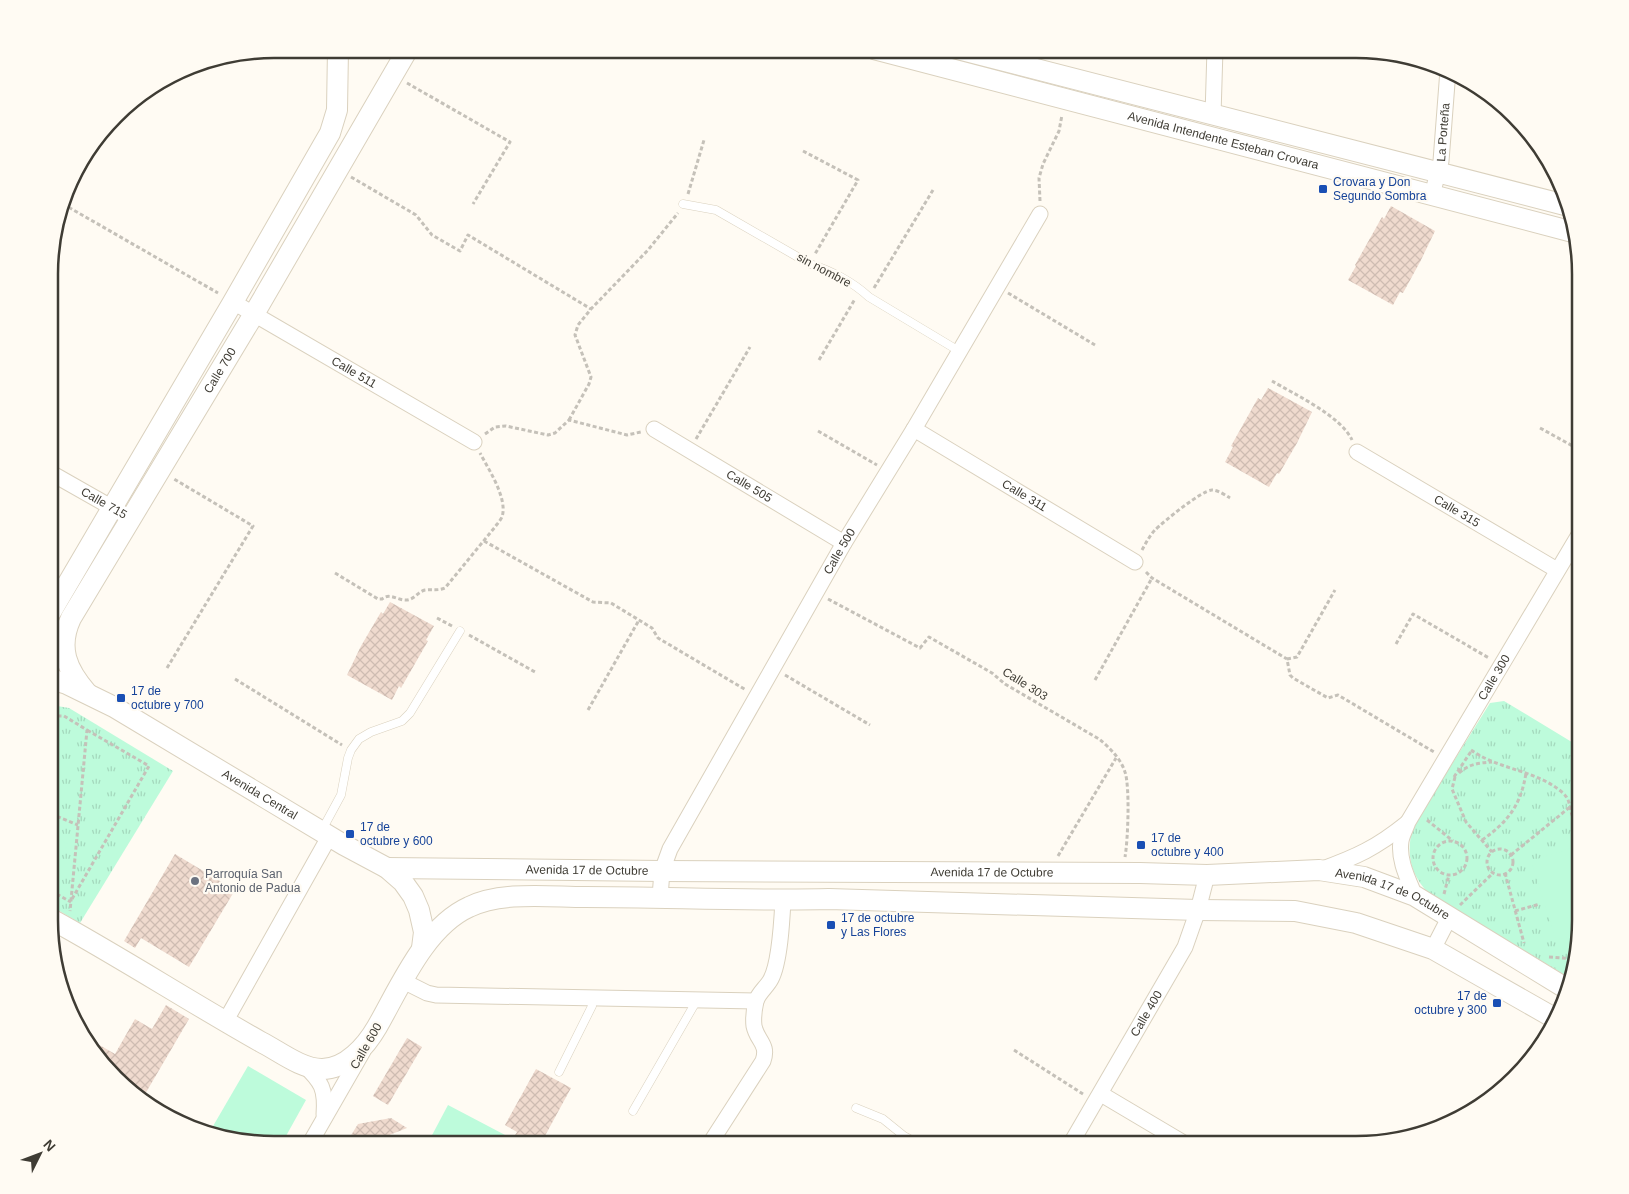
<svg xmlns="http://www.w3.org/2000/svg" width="1629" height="1194" viewBox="0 0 1629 1194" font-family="Arial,sans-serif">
	<defs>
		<pattern id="park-tufts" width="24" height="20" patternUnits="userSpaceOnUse" patternTransform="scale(1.25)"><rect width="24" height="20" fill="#bdfbdb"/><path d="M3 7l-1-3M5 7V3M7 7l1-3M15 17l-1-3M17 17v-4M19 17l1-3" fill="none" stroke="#a4d8bd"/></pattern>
		<pattern id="building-cross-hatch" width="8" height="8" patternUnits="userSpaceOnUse" patternTransform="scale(1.25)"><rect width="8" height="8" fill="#efdace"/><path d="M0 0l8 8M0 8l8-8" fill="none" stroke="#cebcb2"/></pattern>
	</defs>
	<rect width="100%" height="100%" fill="#fffbf3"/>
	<!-- park -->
	<g fill="url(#park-tufts)">
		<path d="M1504,701L1580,747V772L1576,779L1580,782V935L1570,978L1429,894C1409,872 1407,856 1412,828L1490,703Z"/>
		<polygon points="51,705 69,708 173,771 80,923 51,906"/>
	</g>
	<!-- pitch -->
	<g fill="#bdfbdb">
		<polygon points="51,835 68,844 51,876"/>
		<polygon points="1575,847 1580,861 1580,933 1556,940 1531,861"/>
		<polygon points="248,1066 306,1100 281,1145 259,1145 209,1133"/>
		<polygon points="448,1105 507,1136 503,1145 441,1145 430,1139"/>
	</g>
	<!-- building -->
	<g fill="url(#building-cross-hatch)">
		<polygon points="1391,206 1435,231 1420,262 1403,293 1400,292 1393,305 1348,280 1356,266 1355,265 1382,217 1384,219"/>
		<polygon points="1268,388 1312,412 1297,443 1279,474 1277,473 1269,487 1225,462 1233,447 1231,446 1258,398 1261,400"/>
		<polygon points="390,602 434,626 426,640 428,641 401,688 399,686 392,700 347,675 361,646 381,612 383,614"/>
		<polygon points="175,854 235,890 189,967 141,938 135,948 124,941"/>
		<polygon points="166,1005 189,1019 141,1101 136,1099 83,1038 84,1036 115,1054 135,1019 152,1029"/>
		<polygon points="407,1038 422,1047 388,1105 373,1096"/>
		<polygon points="536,1069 571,1088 540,1145 521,1145 512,1140 517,1132 505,1125"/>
		<polygon points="391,1118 407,1128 364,1145 345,1145 358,1124"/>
	</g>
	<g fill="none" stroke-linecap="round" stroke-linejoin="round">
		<defs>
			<g id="lane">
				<path d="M683,204L716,210L810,264C830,270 853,282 869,297L959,351"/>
				<polyline points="322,830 341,795 348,758 351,750 359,739 371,732 402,721 410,713 460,631"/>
				<polyline points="559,1072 592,1006 591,998"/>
				<polyline points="856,1108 883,1119 904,1136 921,1145"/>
				<polyline points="633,1111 697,1000"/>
				<polyline points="853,1145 865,1141 916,1143"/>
			</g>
			<g id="street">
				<polyline points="1213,115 1215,49"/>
				<path id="s1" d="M1432,195L1441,161L1448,70"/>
				<path id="s2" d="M233,302L474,442"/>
				<path id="s3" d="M654,429L844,543"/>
				<path id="s4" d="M914,429L1135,562"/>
				<path id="s5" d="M1357,452L1557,570"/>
				<path id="s6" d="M51,473L132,519"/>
				<path d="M1320,870C1356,857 1376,848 1407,823"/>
				<path id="s7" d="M1415,896C1408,879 1398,860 1401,841C1402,835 1406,828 1408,822L1580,533"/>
				<path id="s8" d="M660,897L662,871L670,849L844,543L914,429L1040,214"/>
				<polyline points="1433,949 1449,918"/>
				<path d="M403,981L427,993L436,995L756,1001C759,992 767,987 771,979C780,962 782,919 783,900"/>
				<polyline points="225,1022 329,837"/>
				<path d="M303,1064C322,1082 326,1089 324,1115"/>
				<polyline points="1101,1094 1187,1145"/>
				<polyline points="309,1145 363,1051"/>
				<path d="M709,1145L763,1061C769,1044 757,1041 754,1026C753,1018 754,1010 756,1001"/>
				<path id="s9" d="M1070,1145L1185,947L1198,910L1207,875"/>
			</g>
			<g id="secondary">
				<path id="s10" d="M874,49L1573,232"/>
				<polyline points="958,49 1565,205"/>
				<polyline points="51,612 233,302 330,133 337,110 338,49"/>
				<path id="s11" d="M51,679L67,684L114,707L344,845L387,868L403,882L413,896L419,910L424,932L422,948"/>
				<path id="s12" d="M87,693C67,670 57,648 71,618L254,314L408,49"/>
				<path id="s13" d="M387,868L662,871L1140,873L1207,875L1319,870L1364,877L1415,896L1567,989"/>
				<path d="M51,919C122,958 190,1002 261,1042C279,1051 301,1069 322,1069C346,1069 366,1046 377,1027C400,987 425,927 469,907C501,891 550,897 585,897C666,897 748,901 829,899L1198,910L1295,911L1356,923L1433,949L1556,1019"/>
			</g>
		</defs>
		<!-- lane casing -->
		<use href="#lane" stroke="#dad1be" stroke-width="9"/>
		<!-- street casing -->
		<use href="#street" stroke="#dad1be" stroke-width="17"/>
		<!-- secondary casing -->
		<use href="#secondary" stroke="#dad1be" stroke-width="22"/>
		<!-- path -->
		<g stroke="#c5c1b9" stroke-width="3" stroke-dasharray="4 2.5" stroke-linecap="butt">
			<polyline points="407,83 510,142 473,204"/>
			<polyline points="803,151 858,180 815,254"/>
			<polyline points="351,177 416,215 432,235 460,251 468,235 591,309"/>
			<polyline points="688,194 704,140"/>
			<polyline points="1040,201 1039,178 1043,164 1059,131 1062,115"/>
			<polyline points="63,204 218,293"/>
			<polyline points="874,288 933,190"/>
			<polyline points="1008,293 1095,345"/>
			<polyline points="819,360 855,299"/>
			<path d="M1272,381C1294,394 1341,416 1352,440"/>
			<polyline points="569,420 589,384 591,377 575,335 578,325 591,309 648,250 678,213"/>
			<polyline points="1540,428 1580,450"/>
			<polyline points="818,431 877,465"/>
			<polyline points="485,434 495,427 506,426 548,435 555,433 569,420 627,435 641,432"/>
			<polyline points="696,439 750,347"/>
			<polyline points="484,541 593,602 611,603 652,628 658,638 746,690"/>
			<path d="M1142,550C1146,543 1150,535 1155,530C1163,522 1202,490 1212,490C1218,490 1225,495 1230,498"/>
			<polyline points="1146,572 1152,578 1287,659 1290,675 1293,678 1328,698 1338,695 1434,752"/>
			<path d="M335,573L378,599H382C389,593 396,599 404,600C414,601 417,592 425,590C432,589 438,591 445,588L495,527C497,524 500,521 502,517C508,499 489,470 480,453"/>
			<path d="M828,599L920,648L929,637L992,673L1005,684L1099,739C1109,747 1121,759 1125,772C1130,787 1128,840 1125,857"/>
			<polyline points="437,618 452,626"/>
			<polyline points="469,635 535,672"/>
			<polyline points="1396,644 1413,614 1489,658"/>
			<polyline points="1287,659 1297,657 1335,590"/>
			<polyline points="167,668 253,526 174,479"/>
			<polyline points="785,675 870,725"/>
			<polyline points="235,679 342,745"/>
			<polyline points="1095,680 1152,578"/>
			<polyline points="588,710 639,620"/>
			<polyline points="51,716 64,716 87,730 70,911"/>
			<path d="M1471,750C1499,770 1537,770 1563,793C1574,803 1566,814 1580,826"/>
			<path d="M1459,773C1469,764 1478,763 1492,762"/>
			<polyline points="1454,777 1472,750"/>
			<polyline points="1455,777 1452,789 1466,822 1492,852"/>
			<polyline points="51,814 78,825"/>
			<polyline points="1427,820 1453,841"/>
			<path d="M1482,840C1508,822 1521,805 1526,773"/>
			<circle cx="1450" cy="858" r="17"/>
			<circle cx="1500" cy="862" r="13"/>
			<polyline points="1511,855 1570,807"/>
			<polyline points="1058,856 1116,758"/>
			<polyline points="1505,873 1524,943"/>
			<polyline points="51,891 71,902"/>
			<polyline points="1444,894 1449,875"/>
			<polyline points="72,899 149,766 87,730"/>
			<polyline points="1460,905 1493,873"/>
			<polyline points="1515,911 1540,904"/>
			<polyline points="1549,957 1574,959"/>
			<polyline points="1014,1050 1083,1094"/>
		</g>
		<!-- lane -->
		<use href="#lane" stroke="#fff" stroke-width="8"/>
		<!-- street -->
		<use href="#street" stroke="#fff" stroke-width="15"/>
		<!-- secondary -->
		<use href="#secondary" stroke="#fff" stroke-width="20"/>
	</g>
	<!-- markers -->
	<g fill="#1a4fb4" stroke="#fffbf3" stroke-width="2">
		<rect x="1318" y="184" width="10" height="10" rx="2.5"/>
		<rect x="116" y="693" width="10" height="10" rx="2.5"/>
		<rect x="345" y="829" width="10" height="10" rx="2.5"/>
		<rect x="1136" y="840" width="10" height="10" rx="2.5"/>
		<rect x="826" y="920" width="10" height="10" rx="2.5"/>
		<rect x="1492" y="998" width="10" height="10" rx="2.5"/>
	</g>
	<circle fill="#6b7280" stroke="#fffbf3" stroke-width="2" cx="195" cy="881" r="5"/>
	<g text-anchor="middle" stroke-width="4.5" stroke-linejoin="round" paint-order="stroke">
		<!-- street labels -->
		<g font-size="12" fill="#3f3c34" stroke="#fffbf3">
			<text dy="4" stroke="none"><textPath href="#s1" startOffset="64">La Porteña</textPath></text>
			<text dy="4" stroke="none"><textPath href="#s10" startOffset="361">Avenida Intendente Esteban Crovara</textPath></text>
			<text transform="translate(824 270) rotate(28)" y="4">sin nombre</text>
			<text dy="4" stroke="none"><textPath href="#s12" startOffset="371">Calle 700</textPath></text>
			<text dy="4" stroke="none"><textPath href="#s2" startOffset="140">Calle 511</textPath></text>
			<text dy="4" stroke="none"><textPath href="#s3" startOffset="111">Calle 505</textPath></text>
			<text dy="4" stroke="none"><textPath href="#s4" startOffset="129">Calle 311</textPath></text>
			<text dy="4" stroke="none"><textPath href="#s6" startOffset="61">Calle 715</textPath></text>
			<text dy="4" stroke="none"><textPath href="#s5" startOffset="116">Calle 315</textPath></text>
			<text dy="4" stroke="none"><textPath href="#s8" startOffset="392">Calle 500</textPath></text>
			<text dy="4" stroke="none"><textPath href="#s7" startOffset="246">Calle 300</textPath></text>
			<text transform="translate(1025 684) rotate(32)" y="4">Calle 303</text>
			<text dy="4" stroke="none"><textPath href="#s11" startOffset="239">Avenida Central</textPath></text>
			<text dy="4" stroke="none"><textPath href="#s13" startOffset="200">Avenida 17 de Octubre</textPath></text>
			<text dy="4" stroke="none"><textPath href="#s13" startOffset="605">Avenida 17 de Octubre</textPath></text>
			<text dy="4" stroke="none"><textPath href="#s13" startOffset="1010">Avenida 17 de Octubre</textPath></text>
			<text dy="4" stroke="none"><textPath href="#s9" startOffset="152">Calle 400</textPath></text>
			<text transform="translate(366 1046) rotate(-60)" y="4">Calle 600</text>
		</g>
		<!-- transit labels -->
		<g font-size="12" fill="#164399" stroke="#fffbf3" text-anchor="start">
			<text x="1333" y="186">Crovara y Don<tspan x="1333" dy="14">Segundo Sombra</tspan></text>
			<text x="131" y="695">17 de<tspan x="131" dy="14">octubre y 700</tspan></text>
			<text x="360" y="831">17 de<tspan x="360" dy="14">octubre y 600</tspan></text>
			<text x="1151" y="842">17 de<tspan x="1151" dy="14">octubre y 400</tspan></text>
			<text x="841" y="922">17 de octubre<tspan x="841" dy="14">y Las Flores</tspan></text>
			<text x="1487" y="1000" text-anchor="end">17 de<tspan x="1487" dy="14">octubre y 300</tspan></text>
		</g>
		<!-- worship labels -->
		<g font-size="12" fill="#5b616d" stroke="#fffbf3" text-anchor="start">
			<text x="205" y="878">Parroquía San<tspan x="205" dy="14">Antonio de Padua</tspan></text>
		</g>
	</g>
	<!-- crop -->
	<path d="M0 0H1629V1194H0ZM274 58H1356A216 216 0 0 1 1572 274V920A216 216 0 0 1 1356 1136H274A216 216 0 0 1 58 920V274A216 216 0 0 1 274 58Z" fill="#fffbf3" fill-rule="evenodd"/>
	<path fill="none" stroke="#3f3c34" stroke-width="2.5" d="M274 58H1356A216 216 0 0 1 1572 274V920A216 216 0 0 1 1356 1136H274A216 216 0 0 1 58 920V274A216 216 0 0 1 274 58Z"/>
	<!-- north arrow -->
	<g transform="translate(40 1154) rotate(48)" stroke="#fffbf3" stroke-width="4" paint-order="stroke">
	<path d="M0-4L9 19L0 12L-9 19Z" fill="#3f3c34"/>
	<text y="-8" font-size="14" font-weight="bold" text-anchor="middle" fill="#3f3c34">N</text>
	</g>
</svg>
